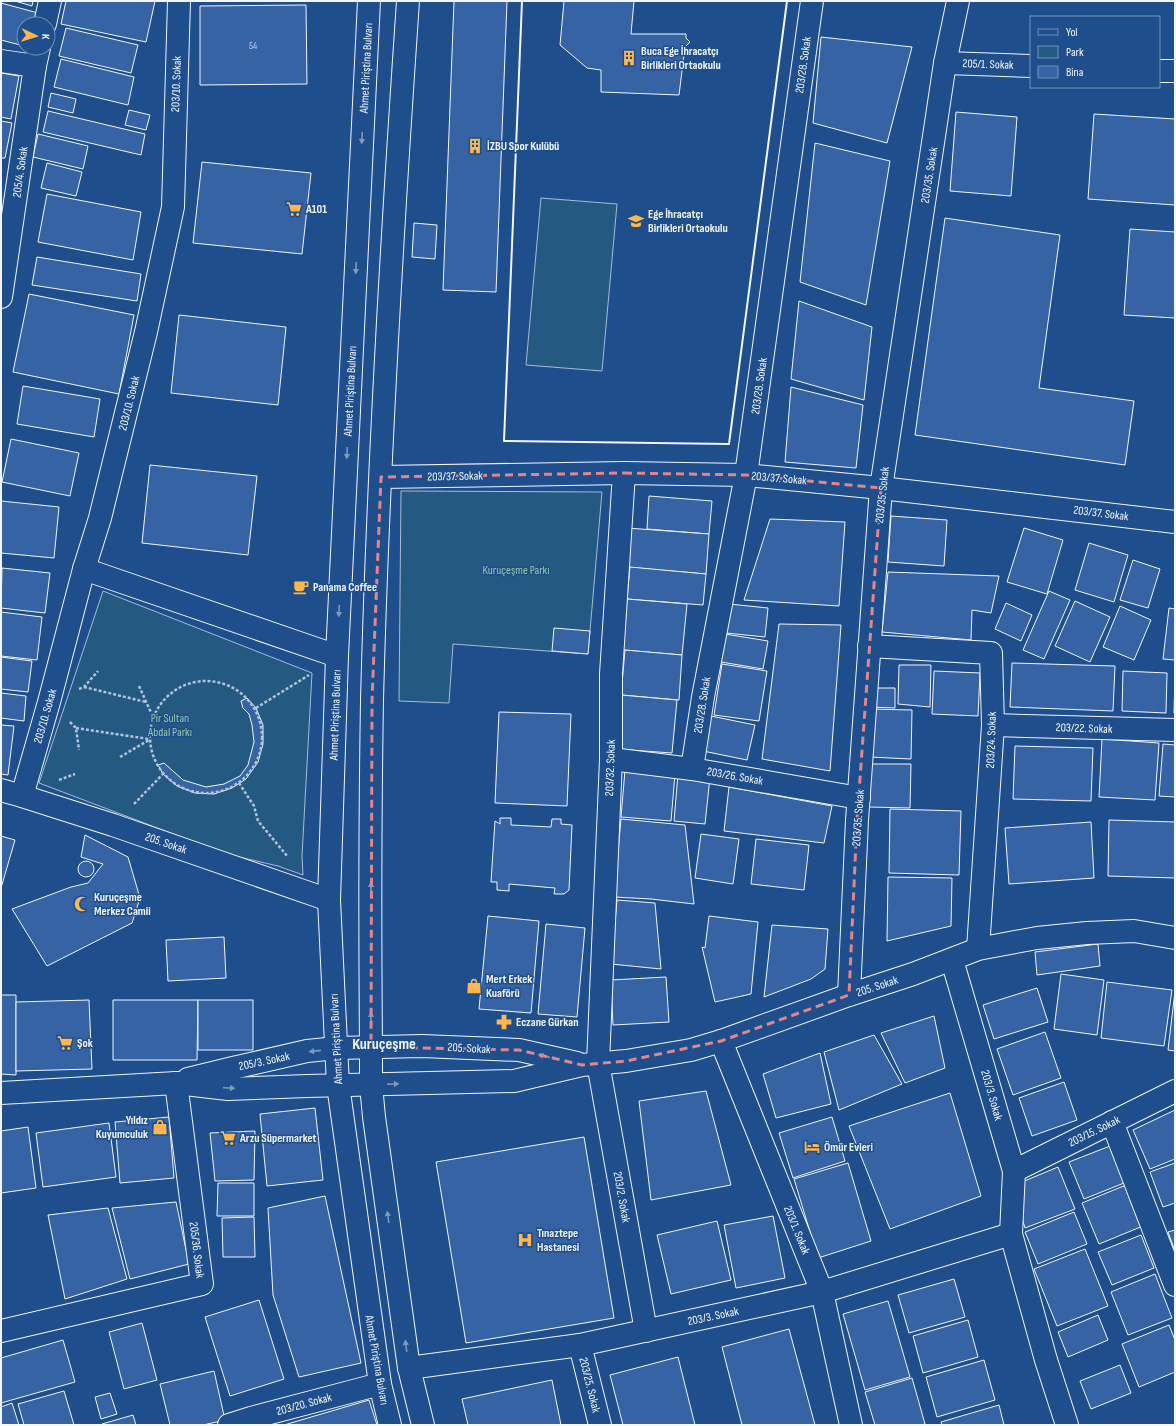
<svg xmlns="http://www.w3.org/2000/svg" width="1176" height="1426" viewBox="0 0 1176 1426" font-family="'Sofia Sans Condensed',sans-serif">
	<rect width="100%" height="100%" fill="#1f4e8c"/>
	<!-- green -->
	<g fill="#245a82" stroke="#a8bbd7">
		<polygon points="541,198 617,204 602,371 526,365"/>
		<polygon points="401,491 602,492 588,654 453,644 449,703 399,701"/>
		<polygon points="103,591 312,673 302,856 303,875 278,866 226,854 39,783"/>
	</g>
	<!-- building -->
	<g fill="#3563a3" stroke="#f2f6ff">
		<polygon points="15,1 33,1 32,6"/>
		<polygon points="66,1 155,1 146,42 61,24"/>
		<polygon points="454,1 507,1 496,292 443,290"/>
		<polygon points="564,1 634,1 631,34 686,34 686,38 690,42 685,47 679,95 601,92 601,70 587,68 560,45"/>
		<polygon points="1,3 38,13 35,24 24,24 24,46 1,40"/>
		<polygon points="306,5 307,84 200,85 200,6"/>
		<polygon points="66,28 138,45 131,73 59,56"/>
		<polygon points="821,37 912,47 887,143 813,123"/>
		<polygon points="61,59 134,77 128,105 54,87"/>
		<polygon points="1,73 19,76 11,119 1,117"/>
		<polygon points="51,93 76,99 73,113 48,107"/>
		<polygon points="129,110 150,115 146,130 125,125"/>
		<polygon points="48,111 145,134 141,155 43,132"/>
		<polygon points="956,112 1017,117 1011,196 950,191"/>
		<polygon points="1094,114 1175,119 1175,205 1088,199"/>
		<polygon points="1,121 12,123 5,158 1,158"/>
		<polygon points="38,134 88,146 83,169 33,157"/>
		<polygon points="815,143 890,161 866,305 800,282"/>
		<polygon points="202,162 311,173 302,254 193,243"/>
		<polygon points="47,163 82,172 76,196 41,188"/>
		<polygon points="47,194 141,212 133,260 38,242"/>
		<polygon points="945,218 1060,235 1039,388 1134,401 1125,465 915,435"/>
		<polygon points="414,223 437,225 435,259 412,257"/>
		<polygon points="1130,229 1175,232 1175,318 1124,315"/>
		<polygon points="37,257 141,274 137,301 32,285"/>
		<polygon points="29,294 134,315 119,394 13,372"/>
		<polygon points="799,301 872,327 864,400 791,379"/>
		<polygon points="179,315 286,327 278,405 171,393"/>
		<polygon points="23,386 100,399 94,437 17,424"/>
		<polygon points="791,387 863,405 856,468 785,462"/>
		<polygon points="11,439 79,453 70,496 2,482"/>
		<polygon points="150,465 257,476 248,555 142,543"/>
		<polygon points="649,496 712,501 709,534 647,529"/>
		<polygon points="1,501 59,507 54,558 1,553"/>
		<polygon points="891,516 947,520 944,566 888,562"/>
		<polygon points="770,519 845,522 839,606 744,600"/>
		<polygon points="627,528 709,534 706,574 624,567"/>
		<polygon points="1024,528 1063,540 1047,594 1007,582"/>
		<polygon points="1089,543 1128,555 1114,602 1075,590"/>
		<polygon points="1133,560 1160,569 1148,608 1120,600"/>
		<polygon points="630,567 706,574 703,605 627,599"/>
		<polygon points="2,568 50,573 45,613 1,608"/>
		<polygon points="888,572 999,576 991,613 972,610 971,640 882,632"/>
		<polygon points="1049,591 1070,600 1044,659 1023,650"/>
		<polygon points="627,599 687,604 682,655 623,650"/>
		<polygon points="1075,601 1110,617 1090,662 1055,646"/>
		<polygon points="1006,603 1032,615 1021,641 995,629"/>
		<polygon points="729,604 768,608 765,637 726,633"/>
		<polygon points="1120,606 1151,620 1134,660 1103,647"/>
		<polygon points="1169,608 1175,609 1175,660 1163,659"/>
		<polygon points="1,612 42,617 37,660 1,656"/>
		<polygon points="779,624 841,625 830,771 762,759"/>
		<polygon points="554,628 590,631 588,654 552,651"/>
		<polygon points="725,634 768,641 763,669 721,662"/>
		<polygon points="625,650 682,655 679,700 621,695"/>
		<polygon points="1,657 32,661 28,692 1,689"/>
		<polygon points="1012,663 1115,666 1113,711 1010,707"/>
		<polygon points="722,664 767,671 759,721 714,715"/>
		<polygon points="899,665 931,665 930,707 898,704"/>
		<polygon points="934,671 980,673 978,716 932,714"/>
		<polygon points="1123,671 1167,673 1166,713 1122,711"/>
		<polygon points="1175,672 1175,713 1174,713"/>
		<polygon points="871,688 895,688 895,708 870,707"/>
		<polygon points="1,693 26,696 24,721 1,718"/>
		<polygon points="621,695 677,700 672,753 616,749"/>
		<polygon points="247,698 256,708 263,725 263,744 258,762 246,779 232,788 214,794 195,793 177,786 163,774 158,765 164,763 183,780 206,787 224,784 240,776 248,765 254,742 252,725 249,714 243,708 241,701"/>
		<polygon points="870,709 912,710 911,759 869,757"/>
		<polygon points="499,712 571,714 567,806 495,803"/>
		<polygon points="711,716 755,725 747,760 703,751"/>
		<polygon points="1,725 14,726 8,775 1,774"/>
		<polygon points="1102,739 1159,743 1155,800 1099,797"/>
		<polygon points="1163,744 1175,745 1175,797 1159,796"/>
		<polygon points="1015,746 1093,748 1091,801 1013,799"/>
		<polygon points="870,764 911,764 910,808 869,807"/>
		<polygon points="625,770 675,774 671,821 621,817"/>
		<polygon points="678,774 710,777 705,824 674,821"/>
		<polygon points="729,787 832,806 824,843 724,831"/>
		<polygon points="890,809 961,811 959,875 889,873"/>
		<polygon points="500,818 511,818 511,825 551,827 552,819 561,819 561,824 572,825 569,890 564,894 554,894 555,888 509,884 509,891 497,890 497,882 491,882 495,821 500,824"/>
		<polygon points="621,819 685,825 694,904 651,899 614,897"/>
		<polygon points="1109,820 1175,822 1175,878 1108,876"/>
		<polygon points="1091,822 1094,878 1009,884 1005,828"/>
		<polygon points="701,834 739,839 733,884 695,878"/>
		<polygon points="85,835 128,857 140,898 132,923 47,966 12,909 71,887 88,883 103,864 81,857"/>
		<polygon points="1,836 15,840 1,888"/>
		<polygon points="756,839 809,845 804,890 751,884"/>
		<circle cx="86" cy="869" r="8"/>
		<polygon points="888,877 952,878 951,926 887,941"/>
		<polygon points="617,900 655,903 661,969 611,964"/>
		<polygon points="488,916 539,921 531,1013 479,1009"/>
		<polygon points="709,916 758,922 751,994 715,1002 702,947 705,948"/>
		<polygon points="546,924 585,928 577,1017 538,1014"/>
		<polygon points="772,925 828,929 825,969 811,979 764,997"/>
		<polygon points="224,937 226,978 168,981 166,940"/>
		<polygon points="1098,944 1100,966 1037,975 1035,952"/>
		<polygon points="1061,974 1104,980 1097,1035 1054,1029"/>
		<polygon points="666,977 669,1022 613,1025 611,980"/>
		<polygon points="1107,982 1172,990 1164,1046 1101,1038"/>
		<polygon points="1037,988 1048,1022 994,1039 983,1005"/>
		<polygon points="1175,991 1175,1051 1168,1050"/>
		<polygon points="1,995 16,995 16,1075 1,1074"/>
		<polygon points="89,1000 92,1069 16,1071 16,1002"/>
		<polygon points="113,1000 198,1000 197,1060 113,1060"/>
		<rect x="198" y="1000" width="55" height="50"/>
		<polygon points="934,1016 945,1068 905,1083 881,1033"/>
		<polygon points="1045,1032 1061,1078 1013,1095 997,1049"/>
		<polygon points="874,1035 902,1084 839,1110 824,1052"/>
		<polygon points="820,1053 831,1104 776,1118 763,1074"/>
		<polygon points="1064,1082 1077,1120 1032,1136 1019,1098"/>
		<polygon points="706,1091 731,1185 651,1200 639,1101"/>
		<polygon points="950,1093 981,1196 890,1229 849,1126"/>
		<polygon points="315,1108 323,1180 267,1186 260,1114"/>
		<polygon points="1175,1110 1175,1159 1150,1169 1133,1130"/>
		<polygon points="169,1117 174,1178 120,1183 115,1122"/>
		<polygon points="832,1117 845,1161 793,1178 779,1133"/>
		<polygon points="109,1123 116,1177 43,1187 36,1133"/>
		<polygon points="28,1127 36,1188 1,1193 1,1131"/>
		<polygon points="255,1131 254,1180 215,1181 210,1133"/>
		<polygon points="584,1137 614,1318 466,1343 436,1162"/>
		<polygon points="1110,1146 1124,1183 1084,1199 1069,1162"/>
		<polygon points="848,1163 871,1241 818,1258 794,1179"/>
		<polygon points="1175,1163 1175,1203 1163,1207 1150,1172"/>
		<polygon points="1058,1167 1075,1209 1025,1228 1019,1209 1022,1182"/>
		<polygon points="218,1183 254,1183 254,1216 217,1216"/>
		<polygon points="1126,1185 1143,1226 1099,1244 1082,1203"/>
		<polygon points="325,1196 361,1363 299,1377 273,1295 268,1208"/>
		<polygon points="176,1202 189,1264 130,1279 112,1208"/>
		<polygon points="108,1208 127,1279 65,1299 48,1215"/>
		<polygon points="1074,1212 1087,1244 1038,1264 1025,1232"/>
		<polygon points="773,1216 785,1278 736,1288 724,1225"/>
		<polygon points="254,1217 255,1257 223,1257 222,1218"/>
		<polygon points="717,1221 731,1280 671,1294 657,1235"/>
		<polygon points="1175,1230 1175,1251 1168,1232"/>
		<polygon points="1141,1235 1154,1268 1112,1285 1098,1252"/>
		<polygon points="1085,1249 1108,1306 1057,1326 1034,1269"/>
		<polygon points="1155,1274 1172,1318 1128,1335 1111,1292"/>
		<polygon points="954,1279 965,1317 909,1333 898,1295"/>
		<polygon points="259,1300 284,1379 230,1396 205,1317"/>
		<polygon points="888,1301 910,1377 865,1390 843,1314"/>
		<polygon points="1098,1315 1108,1340 1068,1357 1058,1332"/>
		<polygon points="968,1320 978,1357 923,1373 913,1336"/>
		<polygon points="142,1323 157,1380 124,1389 109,1332"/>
		<polygon points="1169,1325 1175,1340 1175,1372 1139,1387 1122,1344"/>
		<polygon points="789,1329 815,1425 742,1425 722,1347"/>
		<polygon points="63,1340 75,1382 1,1403 1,1358"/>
		<polygon points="678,1357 695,1425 623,1425 610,1375"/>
		<polygon points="984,1360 995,1400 937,1417 926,1377"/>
		<polygon points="1120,1365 1131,1393 1091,1409 1080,1381"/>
		<polygon points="214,1371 225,1420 203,1425 170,1425 160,1384"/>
		<polygon points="912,1378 925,1424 921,1425 875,1425 865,1392"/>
		<polygon points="552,1380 561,1425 468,1425 462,1399"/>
		<polygon points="64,1391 74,1425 24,1425 18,1404"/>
		<polygon points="110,1393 117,1414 101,1419 95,1397"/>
		<polygon points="369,1400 377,1425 284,1425"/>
		<polygon points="12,1403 19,1425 1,1425 1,1407"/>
		<polygon points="999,1405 1004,1425 942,1425 941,1422"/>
		<polygon points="133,1415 136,1425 103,1425 102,1424"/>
	</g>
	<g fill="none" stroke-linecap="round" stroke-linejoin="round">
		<defs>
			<g id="minor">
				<polyline points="45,24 50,1"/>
				<polyline points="1,61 35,66"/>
				<polyline points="945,63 1031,66"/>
				<polyline points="1159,71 1175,71"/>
				<polyline points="1,297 35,66 39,48"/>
				<polyline points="624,473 611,674 611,759 598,1063 646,1331"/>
				<polyline points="381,477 624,473 746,475 881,488 1175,522"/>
				<polyline points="84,569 337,656"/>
				<polyline points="869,646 991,653 993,725 978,949"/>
				<polyline points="993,725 1175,730"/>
				<polyline points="611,759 692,769 859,798"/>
				<polyline points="692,769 703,697 746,475 812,1"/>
				<polyline points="1,790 22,796 113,825 329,900"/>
				<polyline points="22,796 49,702 84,569 100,518 146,332 173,207 179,1"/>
				<polyline points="952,960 1014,1171 1011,1234 1046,1360 1067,1425"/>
				<polyline points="849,995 857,820 881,488 945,63 958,1"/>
				<polyline points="721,1041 822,1292 851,1425"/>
				<polyline points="1112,1122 1175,1285"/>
				<polyline points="1014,1171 1175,1091"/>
				<polyline points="1,1331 202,1284 176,1083"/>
				<polyline points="580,1345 600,1425"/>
				<polyline points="409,1368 580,1345 822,1292 1011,1234"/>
				<polyline points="229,1425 251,1418 380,1384"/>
			</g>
			<g id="major">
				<polyline points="369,1 337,656 329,900 338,1085 380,1384 390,1425"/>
				<path d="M408,1C392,234 378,467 372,700C370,816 370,932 371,1047V1085L374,1117L409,1368L423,1425"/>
				<polyline points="188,1079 233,1068 307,1051 337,1048 422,1046 519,1050 577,1063"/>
				<polyline points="1,1093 176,1083 228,1089 307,1086 514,1081 582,1065 626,1061 691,1050 721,1041 849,995 913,974 978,949 1037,938 1087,933 1134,931 1175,938"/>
			</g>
		</defs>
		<!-- minor casing -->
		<use href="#minor" stroke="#f2f6ff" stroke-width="24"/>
		<!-- major casing -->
		<use href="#major" stroke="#f2f6ff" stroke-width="24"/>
		<!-- path -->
		<g stroke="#b3c4dc" stroke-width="2.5" stroke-dasharray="3 2" stroke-linecap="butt">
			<circle cx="206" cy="737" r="56"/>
			<polyline points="139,686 153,717"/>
			<polyline points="84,687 146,702"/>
			<polyline points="79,689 84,687 98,671"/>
			<polyline points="256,708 309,675"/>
			<polyline points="70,722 76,728 79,750"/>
			<polyline points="76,728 149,739"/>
			<polyline points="120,757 149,740"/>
			<polyline points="59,780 75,774"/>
			<polyline points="239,783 254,806 258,821 288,857"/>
			<polyline points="134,804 163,774"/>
		</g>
		<!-- minor -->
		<use href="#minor" stroke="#1f4e8c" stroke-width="22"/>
		<!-- major -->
		<use href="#major" stroke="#1f4e8c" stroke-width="22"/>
		<!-- wall -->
		<polyline stroke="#f2f6ff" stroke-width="2" points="522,1 504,441 729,444 787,1"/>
	</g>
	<!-- one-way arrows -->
	<defs><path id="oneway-solid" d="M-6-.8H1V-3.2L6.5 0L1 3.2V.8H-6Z"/></defs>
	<g fill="#7e9ac0">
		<use href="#oneway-solid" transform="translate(362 138) rotate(93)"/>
		<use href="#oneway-solid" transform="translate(356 268) rotate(93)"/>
		<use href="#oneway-solid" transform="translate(347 453) rotate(93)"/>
		<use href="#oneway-solid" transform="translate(339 611) rotate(93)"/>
		<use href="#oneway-solid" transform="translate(371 888) rotate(-90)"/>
		<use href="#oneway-solid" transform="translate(371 1018) rotate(-90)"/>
		<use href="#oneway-solid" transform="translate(315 1051) rotate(174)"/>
		<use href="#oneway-solid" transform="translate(544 1056) rotate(-167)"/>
		<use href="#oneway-solid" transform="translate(393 1084) rotate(-2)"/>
		<use href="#oneway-solid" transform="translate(229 1088) rotate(2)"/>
		<use href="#oneway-solid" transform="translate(388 1217) rotate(-98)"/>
		<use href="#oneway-solid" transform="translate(406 1346) rotate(-98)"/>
	</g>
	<!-- marked area -->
	<path fill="none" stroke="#e38589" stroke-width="3" stroke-dasharray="8 5" stroke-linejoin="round" d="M624,473L746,475L881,488L857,820L849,995L721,1041L626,1061L582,1065L519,1050L371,1047L372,700L381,477Z"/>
	<!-- icons -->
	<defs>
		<symbol id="building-bare" viewBox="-9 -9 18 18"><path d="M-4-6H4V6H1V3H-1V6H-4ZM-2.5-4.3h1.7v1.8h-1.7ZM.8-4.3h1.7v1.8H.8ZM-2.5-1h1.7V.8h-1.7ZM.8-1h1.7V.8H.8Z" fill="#ffb74d" stroke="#1f4e8c" stroke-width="2.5" paint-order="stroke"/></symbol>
		<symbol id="supermarket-bare" viewBox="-9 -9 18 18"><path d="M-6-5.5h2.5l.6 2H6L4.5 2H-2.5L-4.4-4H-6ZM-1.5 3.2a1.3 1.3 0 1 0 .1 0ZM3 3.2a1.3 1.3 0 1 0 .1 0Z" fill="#ffb74d" stroke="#1f4e8c" stroke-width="2.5" paint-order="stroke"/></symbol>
		<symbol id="school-bare" viewBox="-9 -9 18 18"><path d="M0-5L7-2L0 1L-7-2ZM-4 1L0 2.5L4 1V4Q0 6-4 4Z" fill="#ffb74d" stroke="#1f4e8c" stroke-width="2.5" paint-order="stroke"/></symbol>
		<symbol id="cafe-bare" viewBox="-9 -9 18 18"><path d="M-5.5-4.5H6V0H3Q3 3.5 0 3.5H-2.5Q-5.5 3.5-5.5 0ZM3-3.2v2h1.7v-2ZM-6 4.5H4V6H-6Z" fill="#ffb74d" stroke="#1f4e8c" stroke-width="2.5" paint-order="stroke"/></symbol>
		<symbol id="mosque-bare" viewBox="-9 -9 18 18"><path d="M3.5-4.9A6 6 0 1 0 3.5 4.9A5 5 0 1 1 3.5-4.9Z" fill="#ffb74d" stroke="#1f4e8c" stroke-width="2.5" paint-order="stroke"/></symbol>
		<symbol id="shop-bare" viewBox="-9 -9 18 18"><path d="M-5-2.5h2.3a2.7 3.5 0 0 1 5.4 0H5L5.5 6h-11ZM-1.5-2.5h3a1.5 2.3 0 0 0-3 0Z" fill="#ffb74d" stroke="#1f4e8c" stroke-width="2.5" paint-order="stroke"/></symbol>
		<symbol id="pharmacy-bare" viewBox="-9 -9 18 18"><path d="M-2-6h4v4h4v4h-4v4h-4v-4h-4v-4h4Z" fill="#ffb74d" stroke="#1f4e8c" stroke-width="2.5" paint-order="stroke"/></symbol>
		<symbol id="hotel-bare" viewBox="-9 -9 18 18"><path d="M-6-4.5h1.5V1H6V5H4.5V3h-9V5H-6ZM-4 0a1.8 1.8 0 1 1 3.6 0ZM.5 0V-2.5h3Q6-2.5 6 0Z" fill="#ffb74d" stroke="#1f4e8c" stroke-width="2.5" paint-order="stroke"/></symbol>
		<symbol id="hospital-bare" viewBox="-9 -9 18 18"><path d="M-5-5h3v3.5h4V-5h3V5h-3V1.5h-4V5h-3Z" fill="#ffb74d" stroke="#1f4e8c" stroke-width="2.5" paint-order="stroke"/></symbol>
	</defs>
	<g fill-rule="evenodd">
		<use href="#building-bare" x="618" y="47" width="22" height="22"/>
		<use href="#building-bare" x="464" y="135" width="22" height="22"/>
		<use href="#supermarket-bare" x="283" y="198" width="22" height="22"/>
		<use href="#school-bare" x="625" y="210" width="22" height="22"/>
		<use href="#cafe-bare" x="290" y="576" width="22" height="22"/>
		<use href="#mosque-bare" x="71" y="893" width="22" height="22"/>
		<use href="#shop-bare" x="463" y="975" width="22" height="22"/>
		<use href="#pharmacy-bare" x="493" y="1011" width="22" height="22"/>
		<use href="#supermarket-bare" x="54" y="1032" width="22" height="22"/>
		<use href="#shop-bare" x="149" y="1116" width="22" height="22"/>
		<use href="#supermarket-bare" x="217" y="1127" width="22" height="22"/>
		<use href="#hotel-bare" x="801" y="1136" width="22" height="22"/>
		<use href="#hospital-bare" x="514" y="1229" width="22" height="22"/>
	</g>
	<g text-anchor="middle" stroke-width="3" stroke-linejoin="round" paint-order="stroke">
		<!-- number labels -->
		<g font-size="10" fill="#c3d1e8">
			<text x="253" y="49">54</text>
		</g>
		<!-- poi labels -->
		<g font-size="12" font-weight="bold" fill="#f2f6ff" stroke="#1f4e8c" text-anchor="start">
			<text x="641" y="55">Buca Ege İhracatçı<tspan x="641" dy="14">Birlikleri Ortaokulu</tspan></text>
			<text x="487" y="150">İZBU Spor Kulübü</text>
			<text x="306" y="213">A101</text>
			<text x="648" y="218">Ege İhracatçı<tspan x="648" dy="14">Birlikleri Ortaokulu</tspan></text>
			<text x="313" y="591">Panama Coffee</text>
			<text x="94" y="901">Kuruçeşme<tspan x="94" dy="14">Merkez Camii</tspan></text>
			<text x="486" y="983">Mert Erkek<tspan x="486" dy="14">Kuaförü</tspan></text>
			<text x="516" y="1026">Eczane Gürkan</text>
			<text x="77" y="1047">Şok</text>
			<text x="148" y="1124" text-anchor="end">Yıldız<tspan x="148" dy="14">Kuyumculuk</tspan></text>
			<text x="240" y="1142">Arzu Süpermarket</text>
			<text x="824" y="1151">Ömür Evleri</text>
			<text x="537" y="1237">Tınaztepe<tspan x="537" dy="14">Hastanesi</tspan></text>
		</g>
		<!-- street labels -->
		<g font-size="12" fill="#f2f6ff" stroke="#1f4e8c">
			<text transform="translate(988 64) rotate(2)" y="4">205/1. Sokak</text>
			<text transform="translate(803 65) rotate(-82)" y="4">203/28. Sokak</text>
			<text transform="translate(366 68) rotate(-87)" y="4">Ahmet Piriştina Bulvarı</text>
			<text transform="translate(176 84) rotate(-88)" y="4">203/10. Sokak</text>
			<text transform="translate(20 172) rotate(-82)" y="4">205/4. Sokak</text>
			<text transform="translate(929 175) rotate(-81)" y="4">203/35. Sokak</text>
			<text transform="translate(759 386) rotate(-82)" y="4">203/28. Sokak</text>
			<text transform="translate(350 391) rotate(-87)" y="4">Ahmet Piriştina Bulvarı</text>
			<text transform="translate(129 403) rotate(-76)" y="4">203/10. Sokak</text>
			<text transform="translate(455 476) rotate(-1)" y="4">203/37. Sokak</text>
			<text transform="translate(779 478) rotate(5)" y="4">203/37. Sokak</text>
			<text transform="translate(882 495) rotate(-84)" y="4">203/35. Sokak</text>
			<text transform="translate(1101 513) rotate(7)" y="4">203/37. Sokak</text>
			<text transform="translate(702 705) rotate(-81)" y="4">203/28. Sokak</text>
			<text transform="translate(335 715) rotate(-88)" y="4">Ahmet Piriştina Bulvarı</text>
			<text transform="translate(45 716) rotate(-74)" y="4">203/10. Sokak</text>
			<text transform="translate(1084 728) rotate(2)" y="4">203/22. Sokak</text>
			<text transform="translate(991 740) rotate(-88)" y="4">203/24. Sokak</text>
			<text transform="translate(610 768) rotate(-88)" y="4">203/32. Sokak</text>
			<text transform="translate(735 776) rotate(10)" y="4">203/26. Sokak</text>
			<text transform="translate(858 818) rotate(-86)" y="4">203/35. Sokak</text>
			<text transform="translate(166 843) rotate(19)" y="4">205. Sokak</text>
			<text transform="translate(877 986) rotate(-18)" y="4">205. Sokak</text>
			<text transform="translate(336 1039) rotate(-93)" y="4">Ahmet Piriştina Bulvarı</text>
			<text transform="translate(469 1048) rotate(3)" y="4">205. Sokak</text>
			<text transform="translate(264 1061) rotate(-12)" y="4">205/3. Sokak</text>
			<text transform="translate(992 1095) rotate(74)" y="4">203/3. Sokak</text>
			<text transform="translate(1094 1131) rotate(-26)" y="4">203/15. Sokak</text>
			<text transform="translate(622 1197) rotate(80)" y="4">203/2. Sokak</text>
			<text transform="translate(797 1230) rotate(68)" y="4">203/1. Sokak</text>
			<text transform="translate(197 1250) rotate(83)" y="4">205/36. Sokak</text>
			<text transform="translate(713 1316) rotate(-12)" y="4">203/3. Sokak</text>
			<text transform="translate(377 1360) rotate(80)" y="4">Ahmet Piriştina Bulvarı</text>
			<text transform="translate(590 1385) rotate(76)" y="4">203/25. Sokak</text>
			<text transform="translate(304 1404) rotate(-15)" y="4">203/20. Sokak</text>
		</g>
		<!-- park labels -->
		<g font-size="12" fill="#97c8a6" stroke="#1f4e8c">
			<text x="516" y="574">Kuruçeşme Parkı</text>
			<text x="170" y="722">Pir Sultan<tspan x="170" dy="14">Abdal Parkı</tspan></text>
		</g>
		<!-- district labels -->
		<g font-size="16" font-weight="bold" fill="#f2f6ff" stroke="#1f4e8c">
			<text x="384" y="1049">Kuruçeşme</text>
		</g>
	</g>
	<!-- border -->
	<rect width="1176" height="1426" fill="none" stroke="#f2f6ff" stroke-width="4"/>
	<!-- legend -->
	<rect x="1030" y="16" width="130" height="72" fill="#1f4e8c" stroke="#7391ba"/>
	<rect x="1038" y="29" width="20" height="6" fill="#1f4e8c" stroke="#7391ba"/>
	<text x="1066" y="36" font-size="12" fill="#f2f6ff">Yol</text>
	<rect x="1038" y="46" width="20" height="12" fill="#245a82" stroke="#7391ba"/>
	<text x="1066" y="56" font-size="12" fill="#f2f6ff">Park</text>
	<rect x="1038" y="66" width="20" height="12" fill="#3563a3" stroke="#7391ba"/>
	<text x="1066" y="76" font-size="12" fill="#f2f6ff">Bina</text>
	<!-- north arrow -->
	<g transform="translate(36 36) rotate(94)"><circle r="19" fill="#1f4e8c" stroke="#7391ba"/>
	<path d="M0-3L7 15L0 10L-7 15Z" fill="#ffb74d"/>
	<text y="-6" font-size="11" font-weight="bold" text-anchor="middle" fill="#f2f6ff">K</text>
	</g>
</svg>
